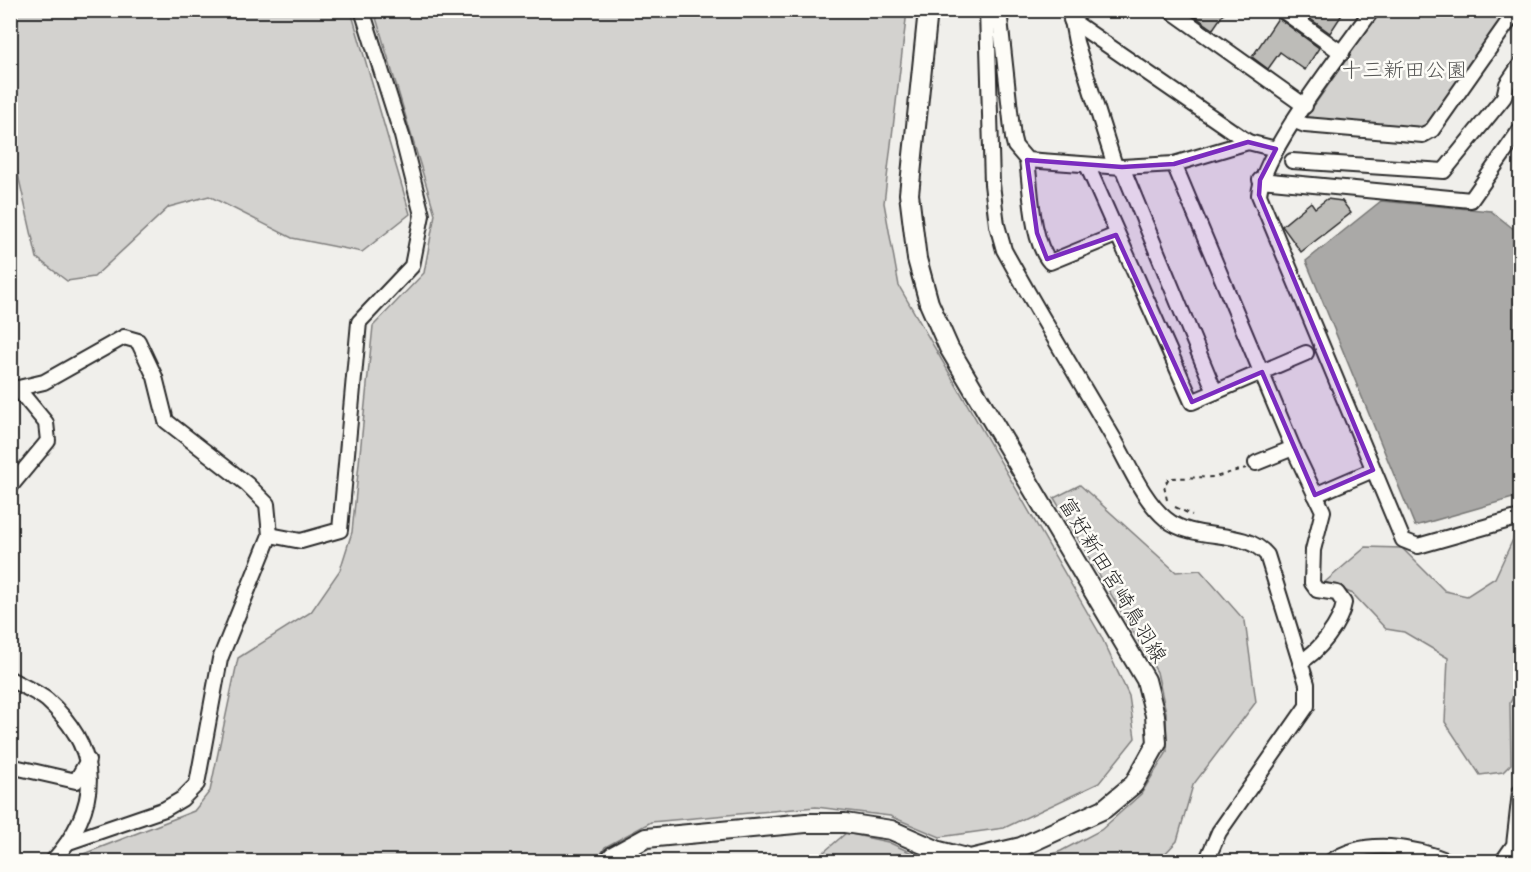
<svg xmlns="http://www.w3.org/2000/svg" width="1531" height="872" viewBox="0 0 1531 872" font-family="'Comic Neue','Klee One',sans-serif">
	<rect width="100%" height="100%" fill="#f0efeb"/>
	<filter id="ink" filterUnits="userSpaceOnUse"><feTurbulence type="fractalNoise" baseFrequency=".0167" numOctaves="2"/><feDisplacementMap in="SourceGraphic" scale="12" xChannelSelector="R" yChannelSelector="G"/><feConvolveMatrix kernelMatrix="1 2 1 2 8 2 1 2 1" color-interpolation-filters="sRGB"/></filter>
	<g filter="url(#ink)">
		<!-- green -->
		<g fill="#d3d2cf" stroke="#7f7e7d" stroke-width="1.5">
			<polygon points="10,11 351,11 410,214 362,252 292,238 209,196 169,207 94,277 67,281 37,258 11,144"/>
			<polygon points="374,11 907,11 884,203 899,286 1101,636 1129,696 1135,738 1099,783 1004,828 940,837 890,816 816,807 651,822 605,847 597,861 75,861 81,855 194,811 210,791 238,658 311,612 340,570 352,532 373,326 424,273 435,214"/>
			<polygon points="1380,11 1491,11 1501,18 1502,25 1430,127 1422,130 1309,122 1306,117"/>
			<polygon points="1080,485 1176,572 1200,570 1245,621 1256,702 1193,785 1177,841 1158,861 1033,861 1061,851 1101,830 1141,794 1167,752 1166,712 1157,672 1054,498"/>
			<polygon points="1520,533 1520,683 1510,703 1511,764 1503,772 1480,775 1445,722 1448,658 1404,632 1386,629 1353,594 1325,582 1366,547 1402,548 1445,591 1467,596 1495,578 1515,535"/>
			<polygon points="846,833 888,842 929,861 818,861 817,858"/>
		</g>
		<!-- water -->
		<polygon fill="#aaa9a7" stroke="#777775" stroke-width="1.5" points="1381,201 1491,211 1520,234 1520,496 1415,526 1306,261"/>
		<!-- building -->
		<g fill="#bdbcb8" stroke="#2b2b2b" stroke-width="1.5">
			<polygon points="1186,10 1226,10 1213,29"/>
			<polygon points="1298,10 1345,10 1330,33"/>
			<polygon points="1278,18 1319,48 1305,70 1280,52 1268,69 1252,57"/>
			<polygon points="1327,199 1342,201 1351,213 1301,252 1282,226 1311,202 1315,208"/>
		</g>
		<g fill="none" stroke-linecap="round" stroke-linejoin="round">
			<defs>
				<g id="minor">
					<path d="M987,10L992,184L997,225L1004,250C1039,314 1077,376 1114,439C1129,465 1143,500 1166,519C1195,543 1243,527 1267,555L1307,684V706L1219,832L1206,862"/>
					<polyline points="999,10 1013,138 1015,146 1027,160 1122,167 1174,164 1248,142 1276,149"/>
					<polyline points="1070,10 1076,42 1115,166"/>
					<polyline points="1170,10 1305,106"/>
					<polyline points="1282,10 1342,53"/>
					<path d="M1372,10C1344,50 1262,152 1259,195L1403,540L1418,546L1520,517"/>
					<polyline points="1071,20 1248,142"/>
					<polyline points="1295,121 1305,125 1423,135 1432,130 1513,15"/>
					<path d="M1027,160C1031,188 1031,241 1050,262L1116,235"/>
					<polyline points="1292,161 1444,171 1504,97 1507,84 1520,65"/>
					<polyline points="1174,164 1293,448 1256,463"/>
					<polyline points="1087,165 1192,402 1306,353"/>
					<polyline points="1122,167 1215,392"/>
					<polyline points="1260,180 1471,200 1520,130"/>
					<polyline points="10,387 17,388 46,423 48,441 10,487"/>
					<polyline points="10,390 44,382 124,337 138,341 155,377 166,421 247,484 267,504 270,535 220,659 197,784 182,799 165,809 69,842"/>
					<path d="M1293,448L1323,511L1313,550L1312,583L1317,590L1337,593L1344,603C1341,623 1318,653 1300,662"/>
					<polyline points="1315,495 1373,470"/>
					<polyline points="270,535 301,541 340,530 359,322 412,266 422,215 402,136 362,10"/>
					<path d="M10,679C22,686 37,692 47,700C103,751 101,807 52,862"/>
					<polyline points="10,766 76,781 88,760"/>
					<path d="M1330,862C1365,837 1415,847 1451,862"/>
					<polyline points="1502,862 1514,845 1520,792"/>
				</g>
				<polyline id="major" points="608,862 613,856 646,838 806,823 845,823 891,830 939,851 970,859 1021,847 1104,809 1134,784 1157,743 1155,715 1146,680 949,348 929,303 917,259 909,194 928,10"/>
			</defs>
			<!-- minor casing -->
			<use href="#minor" stroke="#2b2b2b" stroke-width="18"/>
			<!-- major casing -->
			<use href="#major" stroke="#2b2b2b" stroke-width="22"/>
			<!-- path -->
			<g stroke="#2b2b2b" stroke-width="2" stroke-dasharray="4.5 4.5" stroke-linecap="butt">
				<polyline points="1167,500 1164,486 1169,478 1215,477 1246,468"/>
				<polyline points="1175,507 1192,515"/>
			</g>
			<!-- minor -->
			<use href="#minor" stroke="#fdfcf7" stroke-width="14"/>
			<!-- major -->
			<use href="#major" stroke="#fdfcf7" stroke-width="18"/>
		</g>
	</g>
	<!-- marked area -->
	<path fill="#7b2cbf" fill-opacity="0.2" stroke="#7b2cbf" stroke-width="4.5" stroke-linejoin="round" d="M1248,142L1276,149L1260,180L1259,195L1373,470L1315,495L1262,372L1192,402L1116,235L1047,259L1037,233L1027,160L1122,167L1174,164Z"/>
	<g text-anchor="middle" stroke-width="5" stroke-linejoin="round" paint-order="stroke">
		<!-- park labels -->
		<g font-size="21" fill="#555554" stroke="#fdfcf7">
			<text x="1404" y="77">十三新田公園</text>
		</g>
		<!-- street labels -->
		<g font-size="21" fill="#2b2b2b" stroke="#fdfcf7">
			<text transform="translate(1113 580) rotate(59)" y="7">富好新田宮崎鳥羽線</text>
		</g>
	</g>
	<!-- margin -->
	<rect width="1531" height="872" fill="none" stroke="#fdfcf7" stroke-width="36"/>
	<rect x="18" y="18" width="1495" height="836" fill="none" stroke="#2b2b2b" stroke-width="2" filter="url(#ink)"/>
</svg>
